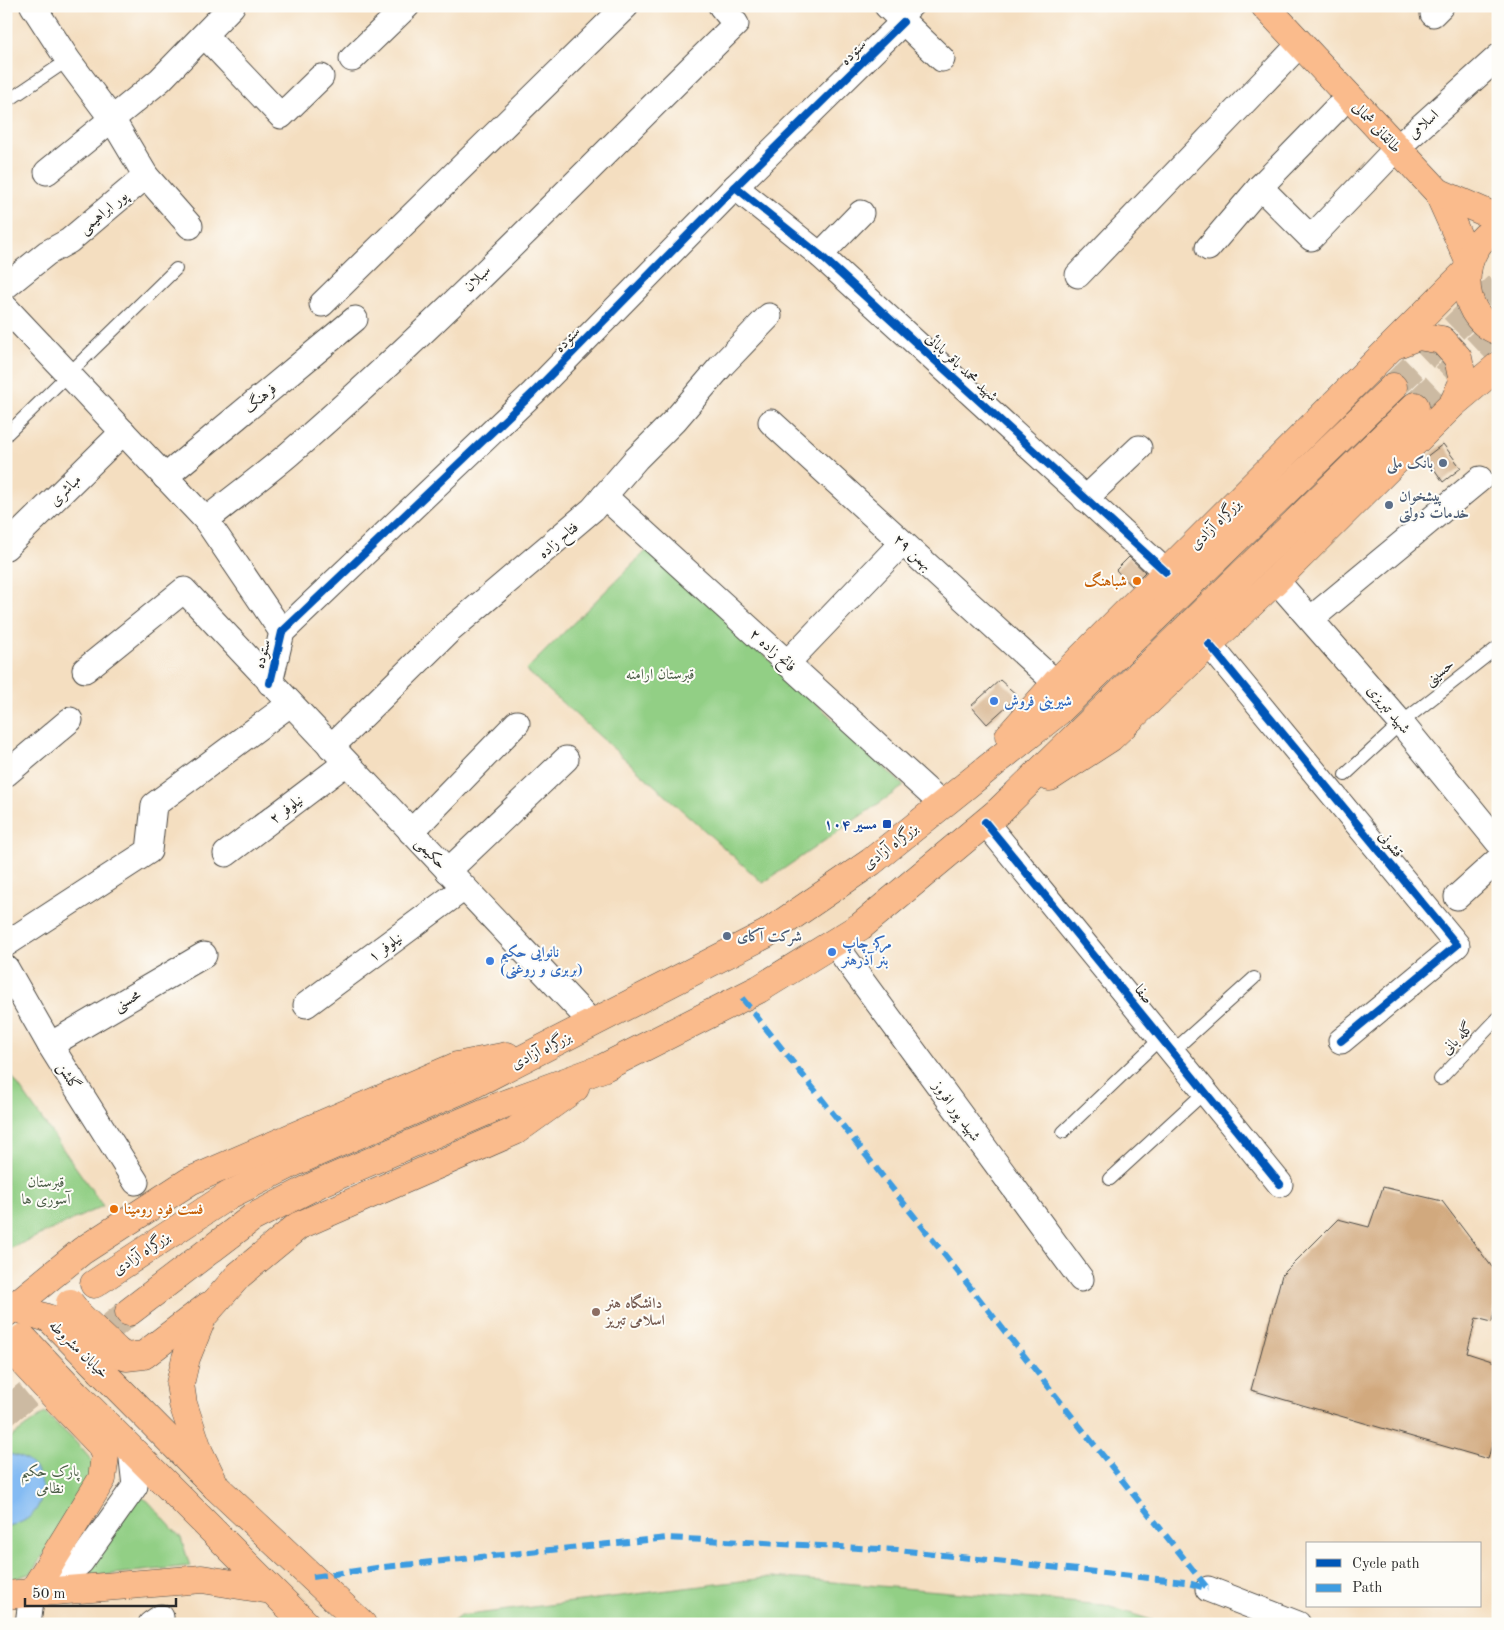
<svg xmlns="http://www.w3.org/2000/svg" width="1504" height="1630" viewBox="0 0 1504 1630" font-family="'Old Standard TT',Amiri,serif">
	<rect width="100%" height="100%" fill="#fdfcf7"/>
	<filter id="ink" filterUnits="userSpaceOnUse"><feTurbulence type="fractalNoise" baseFrequency=".02" numOctaves="2"/><feDisplacementMap in="SourceGraphic" scale="10" xChannelSelector="R" yChannelSelector="G"/><feConvolveMatrix kernelMatrix="1 2 1 2 8 2 1 2 1" color-interpolation-filters="sRGB"/></filter>
	<filter id="wash" filterUnits="userSpaceOnUse"><feTurbulence type="fractalNoise" baseFrequency=".0096" numOctaves="4" result="noise"/><feDisplacementMap in="SourceGraphic" scale="20" xChannelSelector="R" yChannelSelector="G"/><feGaussianBlur stdDeviation="1.12" result="paint"/><feColorMatrix in="noise" values="0 0 0 0 0 0 0 0 0 0 0 0 0 0 0 0 0 1.4 0 .05"/><feComposite in="paint" operator="in"/></filter>
	<g filter="url(#wash)">
		<rect width="100%" height="100%" fill="#f4dec0"/>
		<!-- green -->
		<g fill="#92cf85" stroke="#5e7d58">
			<polygon points="650,547 904,786 763,883 526,670"/>
			<polygon points="6,1068 103,1206 7,1250 6,1249"/>
			<polygon points="45,1413 74,1440 101,1471 31,1573 6,1582 6,1441"/>
			<polygon points="138,1495 148,1501 181,1538 190,1566 75,1578"/>
			<polygon points="773,1577 1104,1605 1164,1624 450,1624 460,1616"/>
		</g>
		<!-- water -->
		<path fill="#84bbf3" stroke="#58738f" d="M6,1454C54,1457 54,1522 6,1526Z"/>
		<g id="blocks">
			<!-- building -->
			<g fill="#d1a97e">
				<polygon points="1443,444 1461,468 1443,482 1426,457"/>
				<polygon points="1129,557 1145,572 1131,586 1116,570"/>
				<polygon points="1000,680 1018,696 987,724 971,706"/>
				<polygon points="1383,1187 1442,1201 1498,1275 1498,1293 1492,1322 1476,1318 1467,1353 1498,1363 1498,1423 1488,1459 1251,1390 1282,1275 1338,1219 1369,1227"/>
			</g>
		</g>
	</g>
	<g filter="url(#ink)">
		<use href="#blocks" fill-opacity="0" stroke="#494641" stroke-width="1"/>
		<g fill="none" stroke-linecap="round" stroke-linejoin="round">
			<!-- highway-tunnel -->
			<g stroke="#ccbaa2" stroke-width="28" stroke-dasharray="28 14" stroke-linecap="butt">
				<polyline points="1393,387 1498,286"/>
				<polyline points="1415,406 1498,327"/>
				<polyline points="6,1412 129,1312"/>
			</g>
			<defs>
				<g id="lane">
					<polyline points="903,22 919,6"/>
					<polyline points="6,102 68,60"/>
					<polyline points="6,435 176,269"/>
					<polyline points="1345,775 1401,723 1498,647"/>
					<polyline points="1173,1051 1254,978"/>
					<polyline points="1440,1079 1498,1018"/>
					<polyline points="1063,1132 1162,1037"/>
					<polyline points="1110,1179 1206,1091"/>
				</g>
				<g id="street">
					<polyline points="33,6 68,60 112,119 146,176 190,226"/>
					<polyline points="887,6 942,59"/>
					<polyline points="1433,14 1441,6"/>
					<polyline points="205,36 281,116 321,77"/>
					<polyline points="352,59 407,6"/>
					<polyline points="47,172 160,80 232,6"/>
					<polyline points="735,187 820,255 1166,572"/>
					<polyline points="1260,187 1311,238 1397,148 1498,57"/>
					<polyline points="1208,248 1260,187 1337,108"/>
					<polyline points="820,255 861,213"/>
					<polyline points="1078,275 1300,44"/>
					<polyline points="6,286 47,253 69,241 146,176"/>
					<polyline points="322,304 626,6"/>
					<polyline points="6,308 206,520 282,632"/>
					<polyline points="771,422 1056,683"/>
					<polyline points="165,477 355,319"/>
					<polyline points="604,496 942,804"/>
					<polyline points="1085,499 1139,448"/>
					<path d="M206,520C233,498 262,477 289,454C445,319 588,168 736,24L721,6"/>
					<polyline points="6,547 123,432"/>
					<polyline points="1276,580 1401,723 1498,842"/>
					<polyline points="1312,618 1480,479"/>
					<polyline points="1209,644 1457,945 1341,1041"/>
					<polyline points="787,663 902,543"/>
					<polyline points="85,670 184,590 592,1023"/>
					<polyline points="270,683 282,632 533,393 735,187 903,22"/>
					<polyline points="331,747 449,631 593,509 636,459 675,420 722,365 769,316"/>
					<polyline points="6,774 70,720"/>
					<polyline points="985,822 1280,1184"/>
					<polyline points="411,832 517,723"/>
					<polyline points="226,854 346,763"/>
					<polyline points="448,871 566,759"/>
					<polyline points="1457,897 1498,860"/>
					<polyline points="834,943 1081,1279"/>
					<polyline points="6,944 149,851 154,805 290,704"/>
					<polyline points="6,968 50,1045 136,1182"/>
					<polyline points="306,1005 464,888"/>
					<polyline points="50,1045 204,955"/>
					<polyline points="1208,1589 1298,1624"/>
					<polyline points="28,1624 32,1593 62,1578 81,1562 135,1486 131,1450"/>
					<polyline points="151,1624 161,1617"/>
				</g>
				<g id="primary">
					<polyline points="1265,6 1438,192 1469,261"/>
					<polyline points="1438,192 1498,218"/>
					<polyline points="13,1307 50,1319"/>
					<polyline points="101,1371 216,1487 362,1624"/>
					<polyline points="75,1393 306,1624"/>
				</g>
				<g id="highway">
					<path d="M1498,229C1457,245 1455,315 1498,331"/>
					<polyline points="1395,345 1418,336 1442,340 1458,358 1463,382 1453,404"/>
					<polyline points="1009,736 1056,683 1467,271"/>
					<polyline points="1050,777 1110,738 1276,580 1453,404 1498,366"/>
					<polyline points="94,1284 229,1195 295,1162 468,1087 766,934 871,862 1059,711 1393,387"/>
					<polyline points="129,1312 252,1218 318,1184 499,1106 603,1068 759,989 861,926 999,811 1415,406"/>
					<polyline points="6,1313 82,1251 190,1181 457,1066 507,1056"/>
					<polyline points="118,1352 126,1357 144,1355 208,1306"/>
					<polyline points="216,1487 199,1452 183,1404 180,1384 186,1358 203,1316 239,1275 298,1226 515,1131 575,1088"/>
					<polyline points="32,1593 102,1479 105,1455 100,1444 58,1400"/>
					<polyline points="6,1595 202,1579 271,1590"/>
				</g>
			</defs>
			<!-- lane casing -->
			<use href="#lane" stroke="#494641" stroke-width="14"/>
			<!-- street casing -->
			<use href="#street" stroke="#494641" stroke-width="27"/>
			<!-- primary casing -->
			<use href="#primary" stroke="#494641" stroke-width="29"/>
			<!-- highway casing -->
			<use href="#highway" stroke="#494641" stroke-width="29"/>
			<!-- lane -->
			<use href="#lane" stroke="#fff" stroke-width="12"/>
			<!-- street -->
			<use href="#street" stroke="#fff" stroke-width="25"/>
			<!-- primary -->
			<use href="#primary" stroke="#fabb8c" stroke-width="28"/>
			<!-- highway -->
			<use href="#highway" stroke="#fabb8c" stroke-width="28"/>
			<defs>
				<g id="primary-bridge">
					<polyline points="50,1319 101,1371"/>
					<polyline points="23,1338 75,1393"/>
				</g>
				<g id="highway-bridge">
					<polyline points="70,1303 80,1316 118,1352"/>
					<polyline points="6,1344 58,1400"/>
				</g>
			</defs>
			<!-- primary-bridge casing -->
			<use href="#primary-bridge" stroke="#494641" stroke-width="29" stroke-linecap="butt"/>
			<!-- highway-bridge casing -->
			<use href="#highway-bridge" stroke="#494641" stroke-width="29" stroke-linecap="butt"/>
			<!-- primary-bridge -->
			<use href="#primary-bridge" stroke="#fabb8c" stroke-width="28"/>
			<!-- highway-bridge -->
			<use href="#highway-bridge" stroke="#fabb8c" stroke-width="28"/>
			<!-- quiet -->
			<g stroke="#3d9ce1" stroke-width="6" stroke-dasharray="12 6" stroke-linecap="butt">
				<polyline points="742,998 1208,1589"/>
				<polyline points="313,1577 384,1567 667,1538 898,1550 1185,1582 1208,1589"/>
			</g>
			<defs>
				<g id="cycleway">
					<polyline points="735,187 820,255 1166,572"/>
					<polyline points="1209,644 1457,945 1341,1041"/>
					<polyline points="270,683 282,632 533,393 735,187 903,22"/>
					<polyline points="985,822 1280,1184"/>
				</g>
			</defs>
			<!-- cycleway casing -->
			<use href="#cycleway" stroke="#fdfcf7" stroke-width="11"/>
			<!-- cycleway -->
			<use href="#cycleway" stroke="#0057b8" stroke-width="8"/>
		</g>
	</g>
	<!-- markers -->
	<g fill="#5c6f8a" stroke="#fdfcf7" stroke-width="2">
		<circle cx="1443" cy="463" r="5"/>
		<circle cx="1389" cy="505" r="5"/>
		<circle cx="727" cy="936" r="5"/>
	</g>
	<g fill="#e8710a" stroke="#fdfcf7" stroke-width="2">
		<circle cx="1137" cy="581" r="5"/>
		<circle cx="114" cy="1209" r="5"/>
	</g>
	<g fill="#3f7fe0" stroke="#fdfcf7" stroke-width="2">
		<circle cx="994" cy="701" r="5"/>
		<circle cx="832" cy="952" r="5"/>
		<circle cx="490" cy="961" r="5"/>
	</g>
	<rect fill="#1a4fb4" stroke="#fdfcf7" stroke-width="2" x="882" y="819" width="10" height="10" rx="2.5"/>
	<circle fill="#8d6e63" stroke="#fdfcf7" stroke-width="2" cx="596" cy="1312" r="5"/>
	<g text-anchor="middle" stroke-width="4" stroke-linejoin="round" paint-order="stroke">
		<!-- street labels -->
		<g font-size="15" fill="#2b2b2b" stroke="#fdfcf7">
			<text transform="translate(853 52) rotate(-45)" y="5">ستوده</text>
			<text transform="translate(1423 124) rotate(-42)" y="5">اسلامی</text>
			<text transform="translate(1377 127) rotate(47)" y="5">طالقانی شمالی</text>
			<text transform="translate(103 212) rotate(-40)" y="5">پور ابراهیمی</text>
			<text transform="translate(477 278) rotate(-44)" y="5">سبلان</text>
			<text transform="translate(567 339) rotate(-46)" y="5">ستوده</text>
			<text transform="translate(962 367) rotate(43)" y="5">شهید محمد باقر بابائی</text>
			<text transform="translate(260 398) rotate(-40)" y="5">فرهنگ</text>
			<text transform="translate(65 490) rotate(-45)" y="5">مباشری</text>
			<text transform="translate(1215 524) rotate(-45)" y="5">بزرگراه آزادی</text>
			<text transform="translate(558 540) rotate(-40)" y="5">فتاح زاده</text>
			<text transform="translate(913 552) rotate(43)" y="5">۲۹ بهمن</text>
			<text transform="translate(773 650) rotate(42)" y="5">فاتح زاده ۲</text>
			<text transform="translate(262 654) rotate(-76)" y="5">ستوده</text>
			<text transform="translate(1439 672) rotate(-38)" y="5">حسینی</text>
			<text transform="translate(1389 709) rotate(50)" y="5">شهید تبریزی</text>
			<text transform="translate(286 809) rotate(-37)" y="5">نیلوفر ۲</text>
			<text transform="translate(1391 844) rotate(51)" y="5">قشونی</text>
			<text transform="translate(890 846) rotate(-38)" y="5">بزرگراه آزادی</text>
			<text transform="translate(431 853) rotate(46)" y="5">حکیمی</text>
			<text transform="translate(385 947) rotate(-36)" y="5">نیلوفر ۱</text>
			<text transform="translate(1144 994) rotate(51)" y="5">صفا</text>
			<text transform="translate(127 1000) rotate(-30)" y="5">محسنی</text>
			<text transform="translate(1457 1038) rotate(-46)" y="5">گله بانی</text>
			<text transform="translate(541 1050) rotate(-27)" y="5">بزرگراه آزادی</text>
			<text transform="translate(69 1076) rotate(58)" y="5">گلشن</text>
			<text transform="translate(957 1111) rotate(54)" y="5">شهید پور افروز</text>
			<text transform="translate(141 1253) rotate(-34)" y="5">بزرگراه آزادی</text>
			<text transform="translate(79 1349) rotate(44)" y="5">خیابان مشروطه</text>
		</g>
		<!-- service labels -->
		<g font-size="15" font-weight="bold" fill="#4e5e75" stroke="#fdfcf7" text-anchor="start">
			<text x="1433" y="468" text-anchor="end">بانک ملی</text>
			<text x="1399" y="501">پیشخوان<tspan x="1399" dy="17">خدمات دولتی</tspan></text>
			<text x="737" y="941">شرکت آکای</text>
		</g>
		<!-- food labels -->
		<g font-size="15" font-weight="bold" fill="#c56008" stroke="#fdfcf7" text-anchor="end">
			<text x="1127" y="586">شباهنگ</text>
			<text x="124" y="1214" text-anchor="start">فست فود رومینا</text>
		</g>
		<!-- park labels -->
		<g font-size="15" fill="#4a5c46" stroke="#fdfcf7">
			<text x="660" y="679">قبرستان ارامنه</text>
			<text x="46" y="1187">قبرستان<tspan x="46" dy="17">آسوری ها</tspan></text>
			<text x="50" y="1476">پارک حکیم<tspan x="50" dy="17">نظامی</tspan></text>
		</g>
		<!-- shop labels -->
		<g font-size="15" font-weight="bold" fill="#366cbe" stroke="#fdfcf7" text-anchor="start">
			<text x="1004" y="706">شیرینی فروش</text>
			<text x="842" y="948">مرکز چاپ<tspan x="842" dy="17">بنر آذرهنر</tspan></text>
			<text x="500" y="957">نانوایی حکیم<tspan x="500" dy="17">(بربری و روغنی)</tspan></text>
		</g>
		<!-- transit labels -->
		<g font-size="15" font-weight="bold" fill="#164399" stroke="#fdfcf7" text-anchor="end">
			<text x="877" y="829">مسیر ۱۰۴</text>
		</g>
		<!-- education labels -->
		<g font-size="15" font-weight="bold" fill="#785e54" stroke="#fdfcf7" text-anchor="start">
			<text x="606" y="1308">دانشگاه هنر<tspan x="606" dy="17">اسلامی تبریز</tspan></text>
		</g>
	</g>
	<!-- margin -->
	<rect width="1504" height="1630" fill="none" stroke="#fdfcf7" stroke-width="25"/>
	<!-- legend -->
	<rect x="1306" y="1542" width="175" height="65" fill="#fdfcf7" stroke="#a9a8a5"/>
	<rect x="1316" y="1559" width="25" height="8" fill="#0057b8" stroke="#a9a8a5"/>
	<text x="1352" y="1568" font-size="15" fill="#2b2b2b">Cycle path</text>
	<rect x="1316" y="1584" width="25" height="8" fill="#3d9ce1" stroke="#a9a8a5"/>
	<text x="1352" y="1592" font-size="15" fill="#2b2b2b">Path</text>
	<!-- scale -->
	<path d="M25 1598v8h151v-8" fill="none" stroke="#2b2b2b" stroke-width="2.5"/>
	<text x="32" y="1598" font-size="15" fill="#2b2b2b" stroke="#fdfcf7" stroke-width="4" paint-order="stroke">50 m</text>
</svg>
